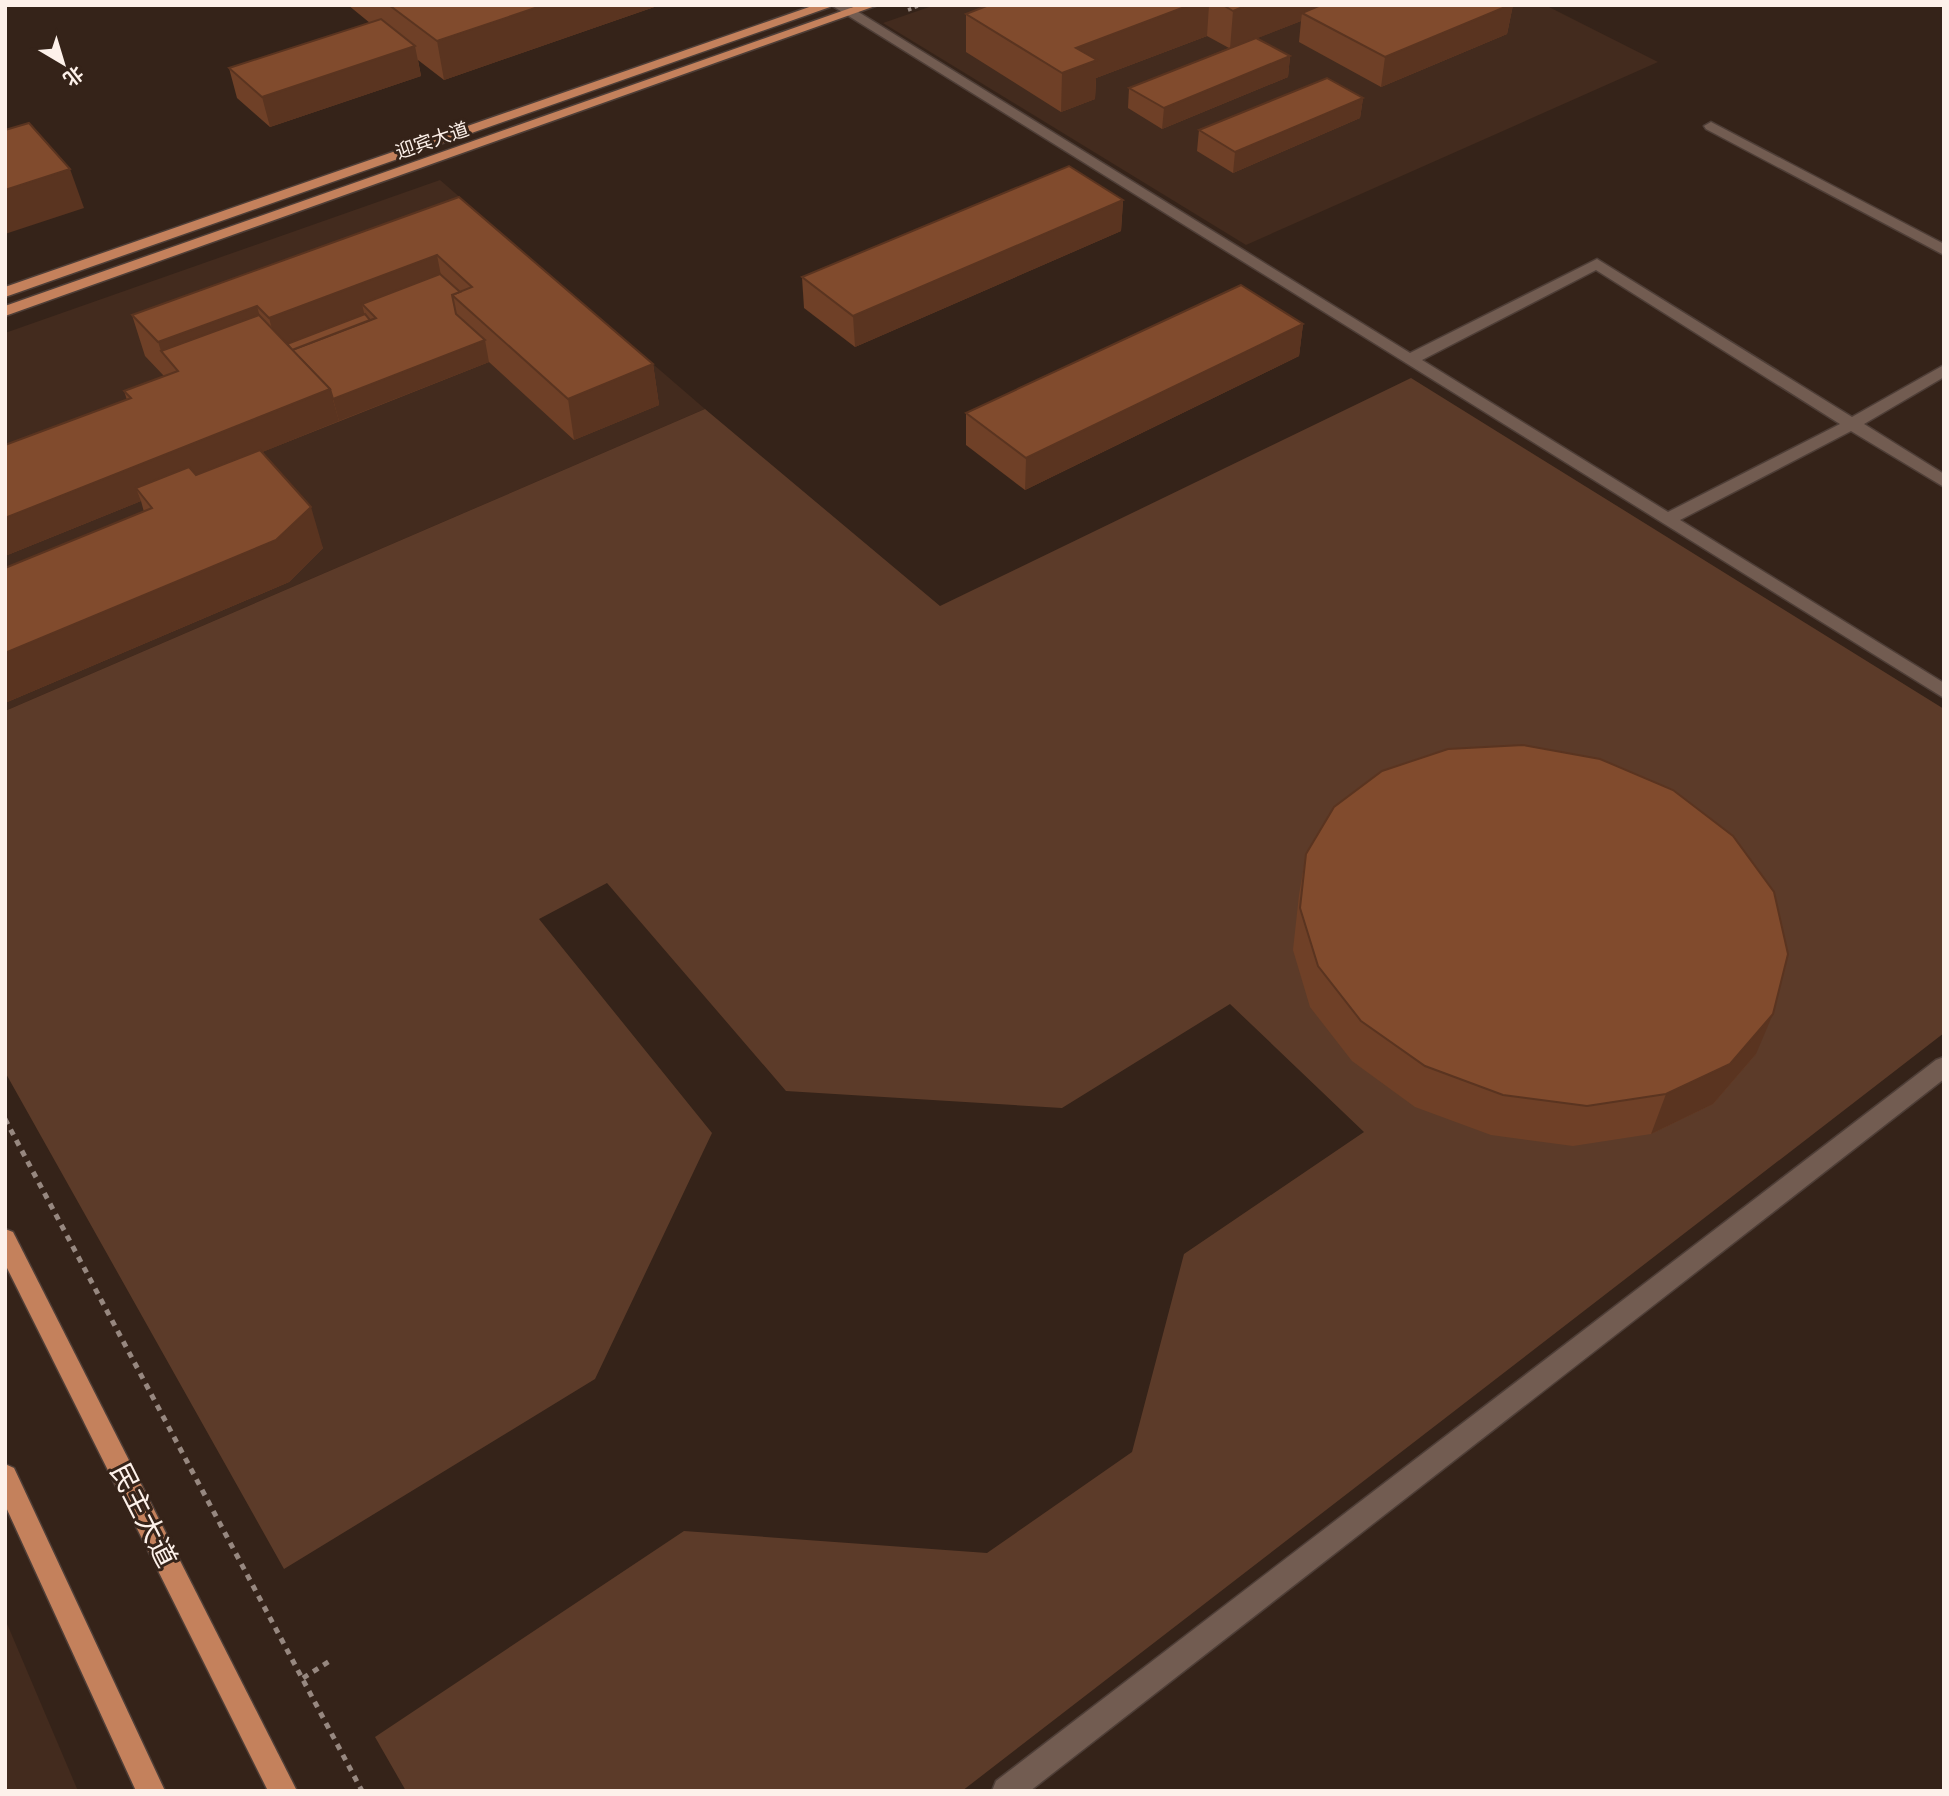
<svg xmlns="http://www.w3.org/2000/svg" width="1949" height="1796" viewBox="0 0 1949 1796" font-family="Montserrat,'Noto Sans SC',sans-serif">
	<rect width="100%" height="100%" fill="#352319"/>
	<!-- built -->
	<g fill="#432b1e">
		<polygon points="935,5 1545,5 1658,62 1246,245 883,23"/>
		<polygon points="440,180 705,409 5,711 5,333"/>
		<polygon points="5,1619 78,1791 5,1791"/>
	</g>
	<!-- green -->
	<polygon fill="#5c3b29" points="1411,378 1944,709 1944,1033 962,1791 406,1791 375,1737 684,1531 987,1553 1132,1452 1184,1254 1364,1132 1230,1004 1062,1108 786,1091 607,883 539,919 712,1133 595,1379 284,1569 5,1072 5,711 705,409 940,606"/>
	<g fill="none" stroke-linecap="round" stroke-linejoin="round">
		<defs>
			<g id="minor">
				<path d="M831,5H847L1410,353L1597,259L1852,417L1944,365V377L1864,424L1944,474V487L1851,431L1680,520L1944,683V698ZM1596,270L1840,424L1668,512L1422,360Z"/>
				<polygon points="1711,122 1944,244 1944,255 1706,129 1704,126"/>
				<polygon points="1944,1057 1944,1079 1030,1791 992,1791 996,1781 1936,1060"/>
			</g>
			<g id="major">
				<polygon points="815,5 830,7 5,297 5,287"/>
				<polygon points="859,5 878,5 5,316 5,306"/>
				<polygon points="5,1229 13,1232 297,1791 268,1791 5,1264"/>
				<polygon points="5,1464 14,1468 165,1791 136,1791 5,1505"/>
			</g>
		</defs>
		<!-- minor casing -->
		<use href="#minor" stroke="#4e3e37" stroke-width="3"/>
		<!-- major casing -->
		<use href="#major" stroke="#4e3e37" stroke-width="3"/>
		<!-- path-far1 -->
		<polyline stroke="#978880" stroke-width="3.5" stroke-dasharray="3.5 3.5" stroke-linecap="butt" points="908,10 921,5"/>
		<!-- path -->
		<g stroke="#978880" stroke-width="5" stroke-dasharray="6 6" stroke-linecap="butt">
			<polyline points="5,1119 362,1791"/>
			<polyline points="303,1678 333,1659"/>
		</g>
		<!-- minor -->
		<use href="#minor" fill="#725c51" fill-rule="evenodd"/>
		<!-- major -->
		<use href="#major" fill="#c4815c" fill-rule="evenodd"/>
	</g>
	<!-- wall -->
	<g fill="#6f4027">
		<polygon points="348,5 660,5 444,80 418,60 421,76 270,127 237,98 229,68 370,23"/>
		<polygon points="989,5 1513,5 1507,34 1381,87 1299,42 1301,21 1257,38 1290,56 1288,77 1162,129 1128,108 1129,88 1229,48 1207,36 1096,78 1095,99 1061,112 966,52 966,14"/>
		<polygon points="1363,98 1360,118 1233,173 1197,151 1199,130"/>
		<polygon points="459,197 653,364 659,405 574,440 489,362 262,452 323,548 289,582 5,703 5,568 144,512 141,501 5,556 5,445 127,400 124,391 164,376 145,356 132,315"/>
		<polygon points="1123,200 1121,231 855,347 804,308 802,277"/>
		<polygon points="1303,324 1299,356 1025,490 966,445 966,413"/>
		<polygon points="1306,854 1756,1054 1713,1104 1651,1134 1573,1146 1491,1135 1415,1107 1352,1061 1310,1007 1293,950 1299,895"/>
	</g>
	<!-- shaded-wall -->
	<g fill="#5a3420">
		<polygon points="544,5 660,5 444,80 437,41"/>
		<polygon points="1190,5 1209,5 1207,36 1096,78 1095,99 1061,112 1062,73 1076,48"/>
		<polygon points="1248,5 1342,5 1302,13 1301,21 1230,49 1233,11"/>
		<polygon points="1510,5 1513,5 1507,34 1381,87 1385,57"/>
		<polygon points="415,46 421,76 270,127 262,97"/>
		<polygon points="1290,56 1288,77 1162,129 1164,108"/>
		<polygon points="1363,98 1360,118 1233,173 1235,152"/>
		<polygon points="70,169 84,208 5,234 5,190"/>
		<polygon points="1123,200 1121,231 855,347 853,316"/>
		<polygon points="437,255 445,296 376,318 362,304 367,325 280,358 269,318"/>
		<polygon points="257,306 268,346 161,351 158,342"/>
		<polygon points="1303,324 1299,356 1025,490 1026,458"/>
		<polygon points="485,340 489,362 339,421 333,399"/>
		<polygon points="653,364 659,405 574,440 568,399"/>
		<polygon points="330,389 339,421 145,500 136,488 141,501 5,556 5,518"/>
		<polygon points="311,507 323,548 289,582 5,703 5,653"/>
		<polygon points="1773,1014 1756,1054 1713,1104 1651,1134 1666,1094"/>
	</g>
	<!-- building -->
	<g fill="#814b2d" stroke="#5a3420" stroke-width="2">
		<polygon points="389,5 544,5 437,41"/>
		<polygon points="989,5 1190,5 1076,48 1097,60 1062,73 966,14"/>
		<polygon points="1223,5 1248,5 1233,11"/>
		<polygon points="1321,5 1510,5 1385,57 1302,13"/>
		<polygon points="381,19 415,46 262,97 229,68"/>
		<polygon points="1256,38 1290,56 1164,108 1129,88"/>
		<polygon points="1327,78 1363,98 1235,152 1199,130"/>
		<polygon points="29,123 70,169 5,190 5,130"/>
		<polygon points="1069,166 1123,200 853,316 802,277"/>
		<polygon points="459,197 653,364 568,399 452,295 472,287 437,255 269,318 257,306 158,342 132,315"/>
		<polygon points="440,274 460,292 452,295 456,314 485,340 333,399 330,389 292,350 376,318 362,304"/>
		<polygon points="1241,285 1303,324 1026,458 966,413"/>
		<polygon points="365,314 370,320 292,350 287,344"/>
		<polygon points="259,315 330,389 5,518 5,445 131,398 124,391 178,371 161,351"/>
		<polygon points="260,450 311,507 276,540 5,653 5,568 152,508 136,488 189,467 196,475"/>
		<polygon points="1523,745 1600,759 1673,790 1733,836 1774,892 1788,954 1773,1014 1730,1064 1666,1094 1587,1106 1503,1095 1425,1066 1361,1021 1318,966 1300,908 1306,854 1334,807 1382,771 1448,749"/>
	</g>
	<g text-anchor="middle" stroke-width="6" stroke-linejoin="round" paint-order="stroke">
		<!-- far-street labels -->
		<g font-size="19" fill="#fdf1ea" stroke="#352319">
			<text transform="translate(432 140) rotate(-19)" y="7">迎宾大道</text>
		</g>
		<!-- near-street labels -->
		<g font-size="28" fill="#fdf1ea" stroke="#352319">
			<text transform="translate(144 1515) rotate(63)" y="10">民主大道</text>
		</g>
	</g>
	<!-- border -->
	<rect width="1949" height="1796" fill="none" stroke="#fdf1ea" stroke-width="14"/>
	<!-- north arrow -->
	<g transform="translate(63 63) rotate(142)" stroke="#352319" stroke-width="5" paint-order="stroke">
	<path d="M0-5L12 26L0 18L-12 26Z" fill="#fdf1ea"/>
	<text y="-10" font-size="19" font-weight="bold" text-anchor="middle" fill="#fdf1ea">北</text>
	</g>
</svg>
